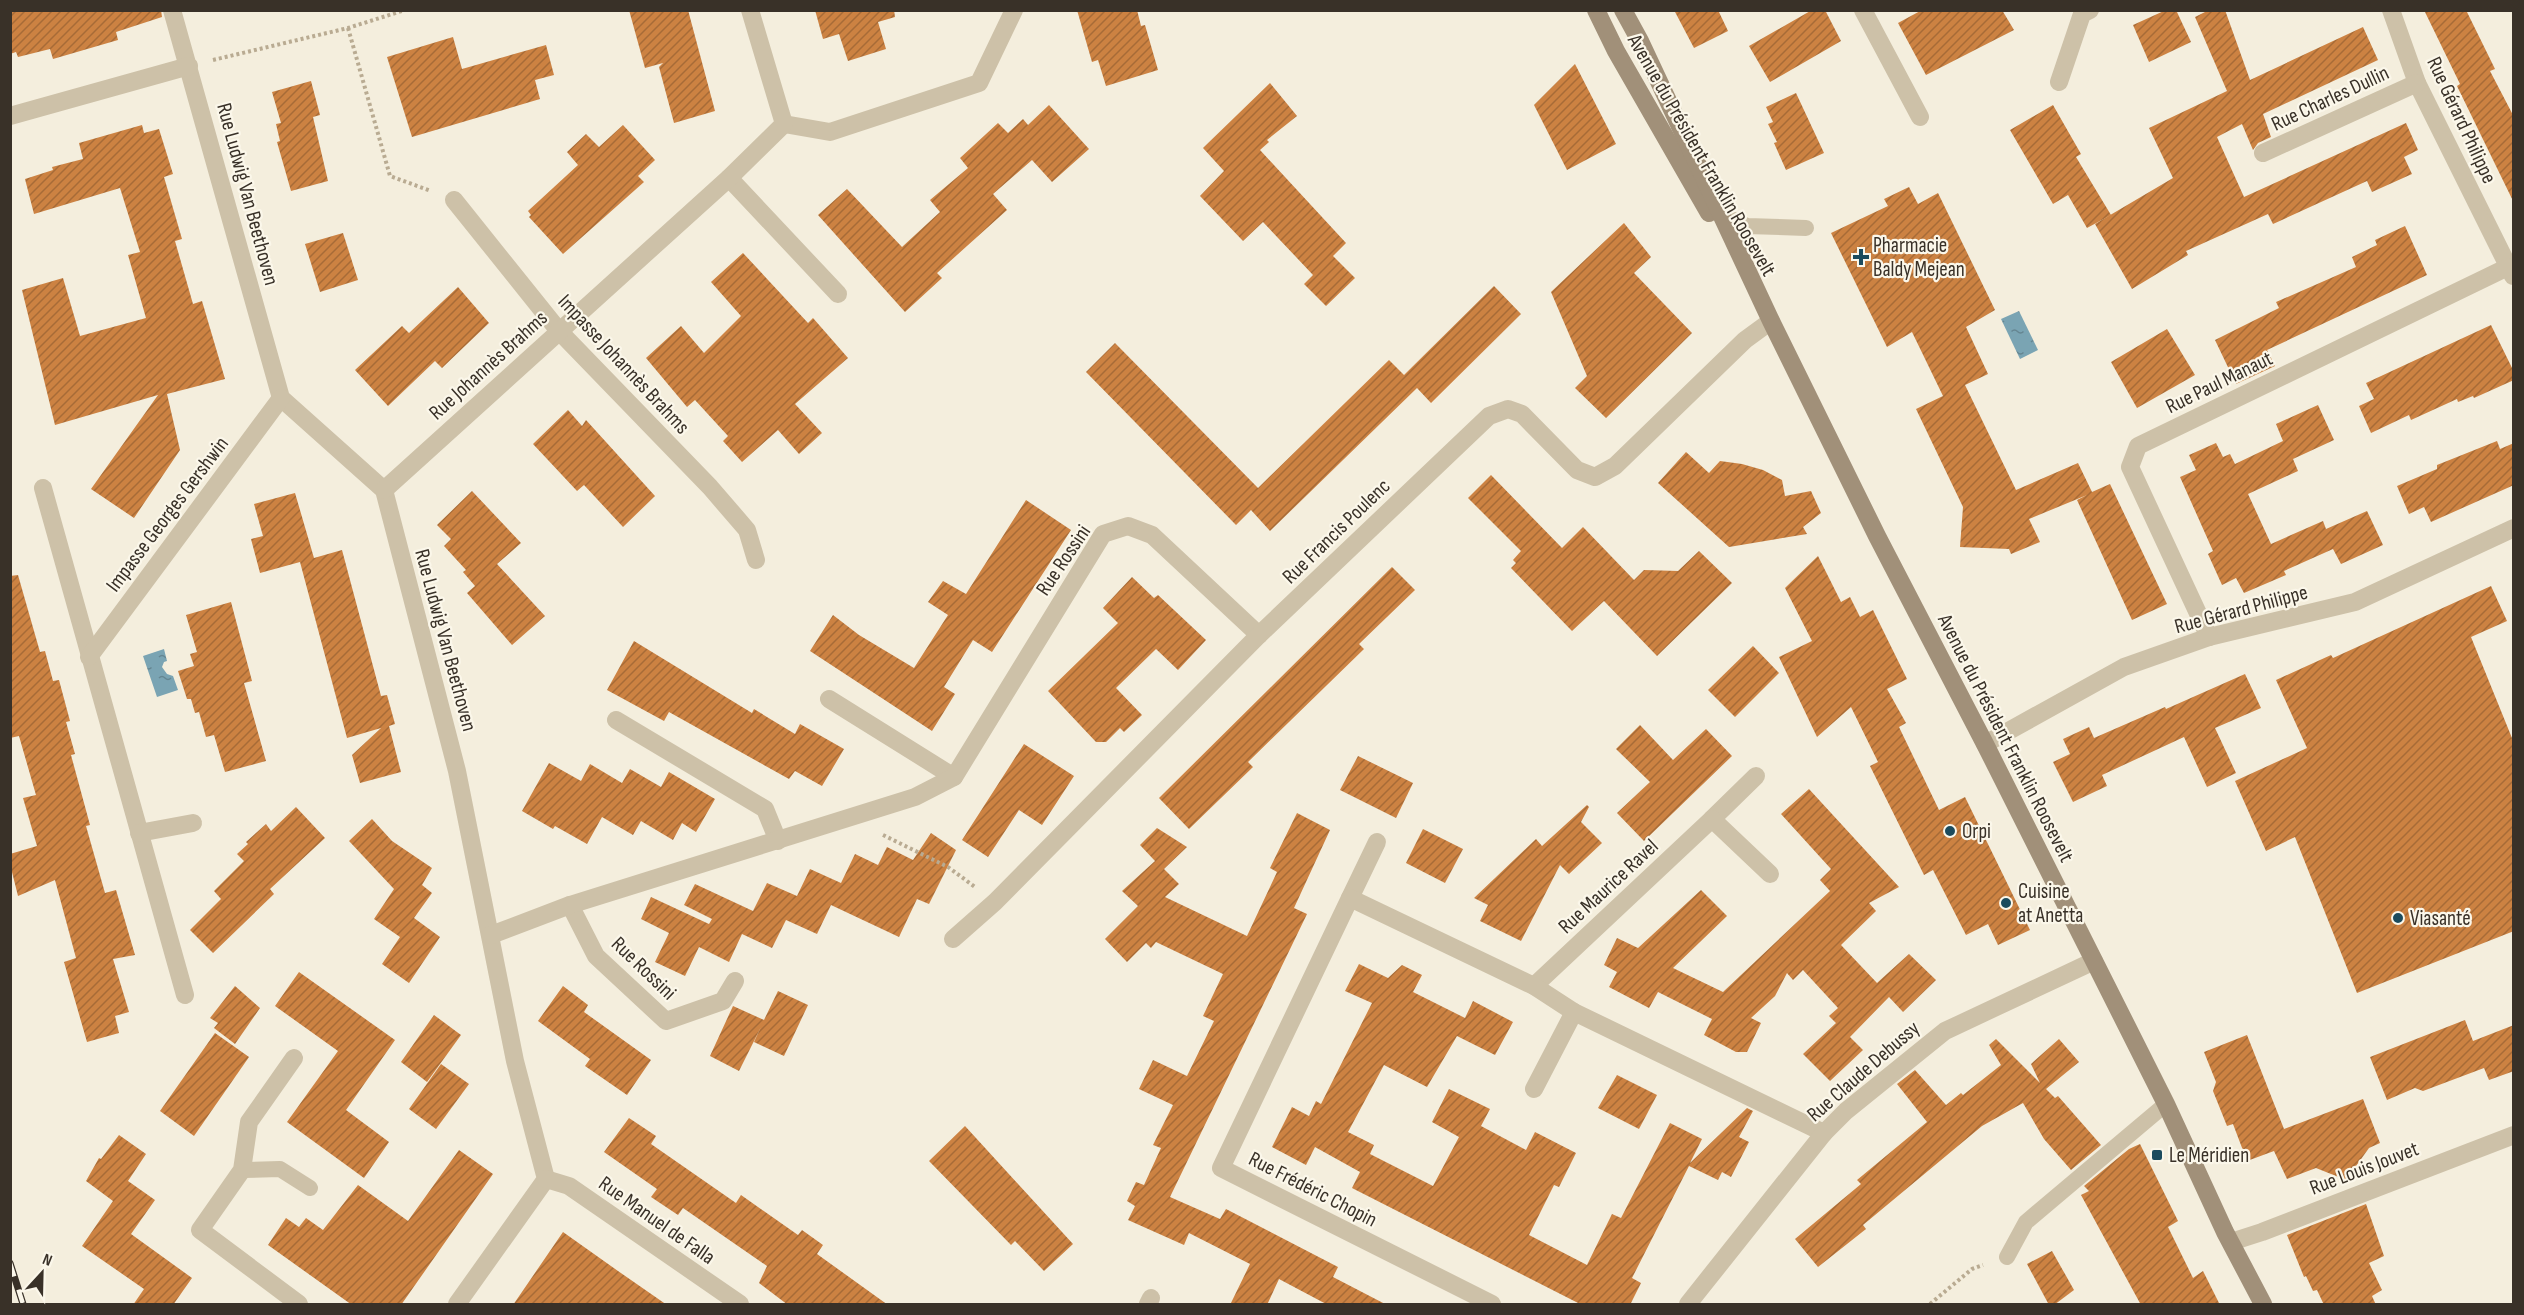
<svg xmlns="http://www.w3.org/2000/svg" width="2524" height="1315" viewBox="0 0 2524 1315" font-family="'Sofia Sans Condensed',sans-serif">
	<defs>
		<pattern id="water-ripples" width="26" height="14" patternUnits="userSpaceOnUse" patternTransform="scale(1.5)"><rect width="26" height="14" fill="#7aa4b3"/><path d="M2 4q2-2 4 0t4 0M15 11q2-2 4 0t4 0" fill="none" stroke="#658692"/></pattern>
		<pattern id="building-hatch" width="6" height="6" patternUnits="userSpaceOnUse" patternTransform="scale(1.5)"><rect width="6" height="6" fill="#cc8242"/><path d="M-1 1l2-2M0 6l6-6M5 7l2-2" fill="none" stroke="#a76b37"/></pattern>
	</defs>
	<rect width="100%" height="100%" fill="#f4eedd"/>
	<!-- water -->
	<g fill="url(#water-ripples)">
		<polygon points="2019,311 2038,350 2020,359 2001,319"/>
		<polygon points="164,649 167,661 164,662 162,667 167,674 173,676 178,690 157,697 143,656"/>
	</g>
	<!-- building -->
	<g fill="url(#building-hatch)">
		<polygon points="10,10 161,10 162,17 116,32 118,40 53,59 50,49 18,57 16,52 10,54"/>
		<polygon points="629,10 688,10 715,111 674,123 659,67 663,63 645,68"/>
		<polygon points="815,10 894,10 895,17 878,22 886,49 848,61 839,34 823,39"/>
		<polygon points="1077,10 1137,10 1141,26 1145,25 1158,70 1106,86 1098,60 1092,62"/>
		<polygon points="1674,10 1718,10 1728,31 1694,48"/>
		<polygon points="1812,10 1825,10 1841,41 1770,82 1749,46"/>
		<polygon points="1922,10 2002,10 2014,30 1926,75 1898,23"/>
		<polygon points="2166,10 2176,10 2191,42 2149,62 2133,25"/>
		<polygon points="2209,10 2225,10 2250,80 2363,27 2378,60 2263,114 2271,137 2258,143 2253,150 2242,124 2217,137 2244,197 2406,123 2418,150 2404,157 2412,174 2372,192 2367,181 2273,224 2268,214 2186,251 2188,255 2132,289 2095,224 2173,178 2149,128 2227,91 2195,17"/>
		<polygon points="2424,10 2466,10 2495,69 2490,71 2514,117 2514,203 2457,86 2460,84"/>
		<polygon points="453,37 462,69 546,45 554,75 535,80 540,99 412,137 387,57"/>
		<polygon points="1575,64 1616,144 1567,170 1534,105"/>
		<polygon points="311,81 320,115 313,117 328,181 291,191 277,142 280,141 276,124 281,123 272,92"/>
		<polygon points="1270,83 1297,116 1267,140 1269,142 1260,150 1346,243 1333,256 1355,278 1326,306 1304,284 1313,275 1263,222 1243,241 1200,196 1224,171 1203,148"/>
		<polygon points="1796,93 1824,153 1786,170 1774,143 1777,142 1768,124 1773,122 1766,107"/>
		<polygon points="1049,105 1089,149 1052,182 1032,160 993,194 1007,210 937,273 942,278 905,312 818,215 847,189 902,247 940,212 930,200 968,168 960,158 998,123 1008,133 1023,119 1028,125"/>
		<polygon points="2053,105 2081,154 2076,157 2111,215 2087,228 2068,195 2053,204 2010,130"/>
		<polygon points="142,125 144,133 159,129 173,174 164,177 182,239 175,241 193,304 202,301 225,379 167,394 180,450 134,518 91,489 158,395 55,425 22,290 63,278 80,336 146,318 128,255 140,252 120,188 34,214 25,179 53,170 52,167 83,159 79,143"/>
		<polygon points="623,125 655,160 638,176 644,182 563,254 529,217 531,215 528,211 578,165 567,152 586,134 599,147"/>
		<polygon points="1909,187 1918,204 1938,193 1995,310 1966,327 1988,374 1965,385 2016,490 2078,463 2092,492 2110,484 2167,604 2132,620 2077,500 2087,495 2029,519 2040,542 2011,554 2009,549 1960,547 1963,507 1916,409 1943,396 1912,332 1887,347 1831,233 1888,206 1884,199"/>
		<polygon points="1624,223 1651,257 1634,273 1692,333 1606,418 1575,388 1587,376 1551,292"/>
		<polygon points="2405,226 2427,275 2267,350 2275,366 2236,384 2215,340 2279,308 2276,302 2356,267 2352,257 2377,245 2375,240"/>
		<polygon points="343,233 358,280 320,292 305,244"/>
		<polygon points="743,253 808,323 813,318 848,358 795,404 822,433 799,454 778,430 742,462 723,441 728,436 695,400 687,407 646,358 681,326 704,353 741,316 711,282"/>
		<polygon points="1494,286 1521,314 1431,403 1417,388 1270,531 1251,510 1236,525 1086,372 1115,343 1258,488 1389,360 1407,378 1404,375"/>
		<polygon points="458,287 489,323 442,368 435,361 388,406 355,370 402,326 409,333"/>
		<polygon points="2491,325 2514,372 2514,380 2474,398 2473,396 2458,402 2457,399 2411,420 2409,415 2371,433 2359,406 2374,399 2366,383"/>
		<polygon points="2167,329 2195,375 2137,408 2111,362"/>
		<polygon points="2318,405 2334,440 2293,459 2298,471 2248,494 2271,544 2323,521 2326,529 2367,511 2383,545 2341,564 2333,549 2284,571 2286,575 2244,593 2236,578 2222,585 2208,554 2213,551 2180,477 2196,470 2189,455 2216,443 2223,457 2230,454 2235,464 2283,441 2276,424"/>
		<polygon points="568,410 582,426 586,420 655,496 623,527 584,485 577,491 533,444"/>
		<polygon points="2497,441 2500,449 2514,443 2514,485 2431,522 2424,507 2409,514 2397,486 2437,469 2437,465"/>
		<polygon points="1686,452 1709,473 1720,461 1742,464 1763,470 1782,480 1785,496 1811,491 1821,513 1803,527 1807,534 1729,547 1658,483"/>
		<polygon points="1491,475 1562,548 1583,527 1634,580 1644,570 1678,571 1699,551 1732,583 1657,656 1604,601 1572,631 1511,568 1516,563 1513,560 1521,551 1468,498"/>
		<polygon points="472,491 521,543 497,564 545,616 512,645 467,593 475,586 463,572 466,570 444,546 451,539 437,525"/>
		<polygon points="295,493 314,558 342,550 381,696 387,695 395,724 389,726 401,772 360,783 352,755 381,728 347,738 300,562 260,573 251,539 263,536 254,504"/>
		<polygon points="1026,500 1071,530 992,652 973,640 944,687 955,694 932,731 810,651 833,615 859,635 914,668 948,615 928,602 943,581 966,594"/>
		<polygon points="1818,556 1841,602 1850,597 1860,617 1873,610 1907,679 1887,689 1906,723 1899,727 1939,810 1965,797 2030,930 1998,945 1988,924 1966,935 1933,870 1924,875 1870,766 1878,762 1851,707 1817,737 1779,657 1812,641 1785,588"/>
		<polygon points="1392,567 1415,590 1359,644 1364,649 1248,762 1253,767 1189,829 1159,798"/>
		<polygon points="18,575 40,652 45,651 53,681 59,680 70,721 66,722 75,754 71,755 90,825 86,826 105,893 116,890 135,955 113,959 129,1012 115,1016 119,1033 87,1042 64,962 76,958 55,880 18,896 10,864 10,854 37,846 23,798 36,795 19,736 10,738 10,576"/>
		<polygon points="1132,577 1154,598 1158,595 1206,640 1178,670 1156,649 1116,688 1142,715 1124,732 1120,728 1106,742 1096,742 1048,691 1118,623 1103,608"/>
		<polygon points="2491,586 2507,621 2471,637 2514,743 2514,931 2357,993 2295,837 2266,851 2235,781 2307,748 2276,680 2331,655 2333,658"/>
		<polygon points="231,602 252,681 244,683 266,761 225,772 214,735 206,737 199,712 195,713 191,699 187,699 178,671 194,666 190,654 197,652 186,615"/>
		<polygon points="634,641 752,713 754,709 795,734 800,724 844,749 822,786 795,771 789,779 669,712 664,721 607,690"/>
		<polygon points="1753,646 1779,673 1735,717 1708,690"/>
		<polygon points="2245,674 2261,708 2215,728 2236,773 2207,787 2184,737 2102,775 2107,786 2073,802 2053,762 2070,754 2063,739 2089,727 2094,738 2165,707 2166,709"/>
		<polygon points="1640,725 1673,760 1706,729 1732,756 1644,841 1617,813 1650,782 1616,749"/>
		<polygon points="1024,744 1074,776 1042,825 1019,810 988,857 962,840"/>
		<polygon points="1358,756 1413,783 1396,818 1340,790"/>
		<polygon points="549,763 581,781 590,764 622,783 630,769 661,787 669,772 715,799 696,832 682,823 673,840 641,821 633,835 602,817 587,844 555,826 553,829 522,811"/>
		<polygon points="1809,789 1899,887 1869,903 1876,911 1841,945 1877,983 1909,954 1936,980 1903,1012 1889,997 1850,1037 1863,1050 1830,1081 1803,1054 1836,1023 1829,1016 1838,1008 1803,970 1793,980 1787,973 1775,996 1751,1018 1761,1023 1747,1052 1736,1052 1704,1035 1712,1019 1658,992 1649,1008 1609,987 1617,972 1604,965 1617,938 1638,948 1701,890 1727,916 1673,968 1723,992 1830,891 1820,880 1831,869 1781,814"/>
		<polygon points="1587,805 1589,807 1581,822 1602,843 1569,874 1560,865 1521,941 1480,921 1488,905 1474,898 1536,839 1542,846"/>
		<polygon points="296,807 325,838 270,889 274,894 213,953 190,930 221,899 214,891 244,861 237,854 248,844 246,842 266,824 271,831"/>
		<polygon points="1297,813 1330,830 1294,908 1307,914 1170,1197 1220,1219 1226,1209 1338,1267 1333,1277 1387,1305 1328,1305 1279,1279 1267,1305 1230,1305 1250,1264 1189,1233 1184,1245 1128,1220 1135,1206 1127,1201 1136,1182 1144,1185 1161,1148 1153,1145 1173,1105 1139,1089 1153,1060 1187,1076 1214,1021 1203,1016 1223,974 1156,942 1151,948 1146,943 1127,962 1105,939 1138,906 1122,891 1155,861 1140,845 1157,828 1187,847 1164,869 1179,884 1165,897 1247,936 1277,872 1270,868"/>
		<polygon points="372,819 392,841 432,868 422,885 432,893 414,918 440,937 409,983 382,964 400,937 374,919 394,889 349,841"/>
		<polygon points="1423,829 1463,849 1445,883 1406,863"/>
		<polygon points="931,833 956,850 929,904 917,899 899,937 831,905 817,934 786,920 772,948 742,934 729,962 699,947 685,976 655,962 669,933 641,919 651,897 709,924 712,919 684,905 695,884 753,911 767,883 797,896 810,869 841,883 855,854 878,865 887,847 913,860"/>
		<polygon points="1359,964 1388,978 1402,965 1422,975 1413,992 1465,1018 1473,1001 1513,1022 1495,1055 1457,1036 1427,1087 1384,1065 1348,1132 1374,1145 1370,1154 1433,1186 1459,1137 1432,1122 1449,1089 1490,1109 1481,1126 1526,1150 1535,1132 1576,1153 1559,1187 1554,1185 1529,1235 1587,1265 1612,1214 1621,1218 1670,1123 1702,1139 1690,1163 1747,1108 1753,1111 1739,1137 1749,1142 1731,1177 1722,1172 1718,1180 1689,1166 1632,1278 1641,1283 1630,1305 1582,1305 1352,1188 1360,1172 1315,1147 1306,1165 1272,1147 1292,1107 1309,1116 1316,1101 1321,1104 1372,1003 1345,991"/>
		<polygon points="299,972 395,1040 346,1110 389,1142 364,1178 287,1122 338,1051 275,1006"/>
		<polygon points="235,986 260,1008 235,1044 214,1028 218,1023 210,1018"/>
		<polygon points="563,986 588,1005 584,1012 651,1060 627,1095 585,1066 590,1059 538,1021"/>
		<polygon points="778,991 808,1005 784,1056 754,1042 761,1027 739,1071 710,1056 733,1006 764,1020"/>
		<polygon points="434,1015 461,1035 427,1082 401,1062"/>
		<polygon points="2465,1020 2473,1041 2514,1025 2514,1071 2489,1080 2484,1068 2423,1091 2415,1088 2387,1100 2370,1057"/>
		<polygon points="215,1033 249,1057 194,1136 160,1111"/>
		<polygon points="2247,1035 2284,1129 2363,1099 2380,1143 2369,1148 2346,1180 2316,1168 2287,1179 2274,1151 2247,1161 2233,1124 2227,1126 2213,1091 2216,1082 2204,1052"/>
		<polygon points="1996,1039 2040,1083 2031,1064 2059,1039 2079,1062 2046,1089 2055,1098 2058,1096 2101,1145 2071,1170 2044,1139 2023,1103 1982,1126 1863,1225 1866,1229 1818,1267 1795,1239 1861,1184 1857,1180 1927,1122 1897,1084 1915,1070 1946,1105 1961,1093 1963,1095 2001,1065 1989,1045"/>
		<polygon points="441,1064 469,1084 436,1129 409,1109"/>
		<polygon points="1617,1075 1657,1095 1639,1129 1598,1108"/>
		<polygon points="629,1118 656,1136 651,1144 736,1203 741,1195 798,1235 802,1230 823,1245 817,1254 888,1305 788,1305 759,1283 767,1266 683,1208 678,1215 651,1197 657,1189 604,1152"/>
		<polygon points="965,1126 1073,1244 1044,1271 1015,1241 1011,1245 929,1161"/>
		<polygon points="119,1135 146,1154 128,1181 155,1200 131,1234 192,1278 173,1305 133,1305 144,1289 82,1246 113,1201 86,1181 99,1158 101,1159"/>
		<polygon points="2140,1144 2178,1221 2168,1227 2193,1278 2203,1271 2220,1305 2141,1305 2081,1195 2089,1191 2084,1186 2129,1149"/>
		<polygon points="459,1150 493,1174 401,1305 352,1305 268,1245 286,1218 299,1227 306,1218 323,1230 358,1185 408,1221"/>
		<polygon points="2366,1204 2384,1256 2369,1263 2382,1290 2372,1296 2376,1305 2324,1305 2317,1290 2313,1291 2306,1276 2304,1277 2287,1235"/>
		<polygon points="563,1232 618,1271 667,1305 513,1305"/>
		<polygon points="2052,1251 2074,1290 2054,1305 2049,1305 2027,1264"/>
	</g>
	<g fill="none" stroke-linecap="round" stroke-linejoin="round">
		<!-- path -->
		<g stroke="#b9ab92" stroke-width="4" stroke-dasharray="3 3" stroke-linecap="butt">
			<polyline points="348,28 390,176 431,191"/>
			<polyline points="213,60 348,28 405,10"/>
			<polyline points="883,835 948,867 975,887"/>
			<polyline points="1930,1304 1972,1269 1983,1265"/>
		</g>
		<!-- lane -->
		<g stroke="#cdc1a8" stroke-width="16">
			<polyline points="1721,214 1747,226 1806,228"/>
			<polyline points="242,1170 280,1169 310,1188"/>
			<polyline points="2007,1257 2026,1222 2166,1104"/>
		</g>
		<!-- street -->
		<g stroke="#cdc1a8" stroke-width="18">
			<polyline points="172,10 281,398 384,490 457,771 515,1061 546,1179 457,1304"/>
			<polyline points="1863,10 1920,117"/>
			<polyline points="2391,10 2417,83 2513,276"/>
			<polyline points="2059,82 2082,14 2090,10"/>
			<polyline points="10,116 189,66"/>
			<polyline points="784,124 830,132 979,83 1014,10"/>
			<polyline points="2263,153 2417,83"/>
			<polyline points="729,178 838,294"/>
			<polyline points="454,200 559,331 710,487 747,530 756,560"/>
			<polyline points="43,488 185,995"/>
			<polyline points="384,490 729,178 784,124 750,10"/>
			<polyline points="2209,637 2130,467 2138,446 2508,267"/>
			<polyline points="89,657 281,398"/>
			<polyline points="829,699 954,777"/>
			<polyline points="616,720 765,809 778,841"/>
			<polyline points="1985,744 2124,667 2209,637 2355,602 2514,528"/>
			<polyline points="1712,819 1756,776"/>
			<polyline points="139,833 193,823"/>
			<polyline points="1350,898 1377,842"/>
			<polyline points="570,905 596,956 666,1021 723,1001 735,981"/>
			<polyline points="491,935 570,905 915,797 954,777 1103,534 1128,526 1152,535 1259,635"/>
			<polyline points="953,939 995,902 1259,635 1489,416 1508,409 1522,414 1577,470 1595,477 1615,466 1745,340 1771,321"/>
			<polyline points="1534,986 1712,819 1770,874"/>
			<polyline points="294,1058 249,1122 242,1170 200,1230 299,1304"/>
			<polyline points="1534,1089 1574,1012"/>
			<polyline points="546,1179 569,1186 740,1304"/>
			<polyline points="2231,1242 2262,1232 2514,1135"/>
			<polyline points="1148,1304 1151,1298"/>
			<polyline points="1492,1304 1221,1168 1350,898 1534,986 1574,1012 1824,1133"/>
			<polyline points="1688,1304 1824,1133 1846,1111 1945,1031 2094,961"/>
		</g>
		<!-- secondary -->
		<g stroke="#a19079" stroke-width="18">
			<polyline points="1596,10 1616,51 1709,213"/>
			<polyline points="1623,10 1640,41 1771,321 1877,536 1985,744 2166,1104 2225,1232 2263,1304"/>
		</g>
		<defs>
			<polyline id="rail" points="10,1263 23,1304"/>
		</defs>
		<!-- rail casing -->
		<use href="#rail" stroke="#393128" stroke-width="7"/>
		<!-- rail -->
		<use href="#rail" stroke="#fbf7ea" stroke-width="4.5" stroke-dasharray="14" stroke-linecap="butt"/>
	</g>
	<!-- markers -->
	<g fill="#1b4b5d" stroke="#fbf7ea" stroke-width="2">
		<path d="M1858 248h6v6h6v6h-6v6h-6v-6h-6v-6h6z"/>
		<circle cx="1950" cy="831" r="6"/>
		<circle cx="2006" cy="903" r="6"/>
		<circle cx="2398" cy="918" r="6"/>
		<rect x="2151" y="1149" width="12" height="12" rx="3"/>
	</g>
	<g text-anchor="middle" stroke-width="4.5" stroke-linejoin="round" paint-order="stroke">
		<!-- street labels -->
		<g font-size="21" fill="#393128" stroke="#fbf7ea">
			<text transform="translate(2330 98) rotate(-25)" y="7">Rue Charles Dullin</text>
			<text transform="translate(2462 120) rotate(65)" y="7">Rue Gérard Philippe</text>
			<text transform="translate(1702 155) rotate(60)" y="7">Avenue du Président Franklin Roosevelt</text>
			<text transform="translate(248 194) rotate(75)" y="7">Rue Ludwig Van Beethoven</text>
			<text transform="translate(624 364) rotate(47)" y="7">Impasse Johannès Brahms</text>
			<text transform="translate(488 365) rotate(-42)" y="7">Rue Johannès Brahms</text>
			<text transform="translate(2219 382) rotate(-26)" y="7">Rue Paul Manaut</text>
			<text transform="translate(167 514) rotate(-53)" y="7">Impasse Georges Gershwin</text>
			<text transform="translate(1336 531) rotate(-44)" y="7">Rue Francis Poulenc</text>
			<text transform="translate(1063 560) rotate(-56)" y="7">Rue Rossini</text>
			<text transform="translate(2241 609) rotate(-15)" y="7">Rue Gérard Philippe</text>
			<text transform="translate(446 640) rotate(75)" y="7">Rue Ludwig Van Beethoven</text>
			<text transform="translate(2006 738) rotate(63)" y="7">Avenue du Président Franklin Roosevelt</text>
			<text transform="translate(1608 886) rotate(-43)" y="7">Rue Maurice Ravel</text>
			<text transform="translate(644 968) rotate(44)" y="7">Rue Rossini</text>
			<text transform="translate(1863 1071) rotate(-41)" y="7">Rue Claude Debussy</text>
			<text transform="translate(2364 1168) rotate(-21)" y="7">Rue Louis Jouvet</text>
			<text transform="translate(1313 1189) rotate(27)" y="7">Rue Frédéric Chopin</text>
			<text transform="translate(657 1220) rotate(35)" y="7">Rue Manuel de Falla</text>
		</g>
		<!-- poi labels -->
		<g font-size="21" fill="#393128" stroke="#fbf7ea" text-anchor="start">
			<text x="1873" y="252">Pharmacie<tspan x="1873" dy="24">Baldy Mejean</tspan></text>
			<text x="1962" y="838">Orpi</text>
			<text x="2018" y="898">Cuisine<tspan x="2018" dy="24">at Anetta</tspan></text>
			<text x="2410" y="925">Viasanté</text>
			<text x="2169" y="1162">Le Méridien</text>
		</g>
	</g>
	<!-- border -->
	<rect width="2524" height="1315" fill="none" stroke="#393128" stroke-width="24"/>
	<!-- north arrow -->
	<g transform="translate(42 1273) rotate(22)" stroke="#fbf7ea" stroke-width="4.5" paint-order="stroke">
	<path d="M0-4.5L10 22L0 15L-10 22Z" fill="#393128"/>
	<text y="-9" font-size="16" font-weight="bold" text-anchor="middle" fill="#393128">N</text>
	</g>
</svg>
